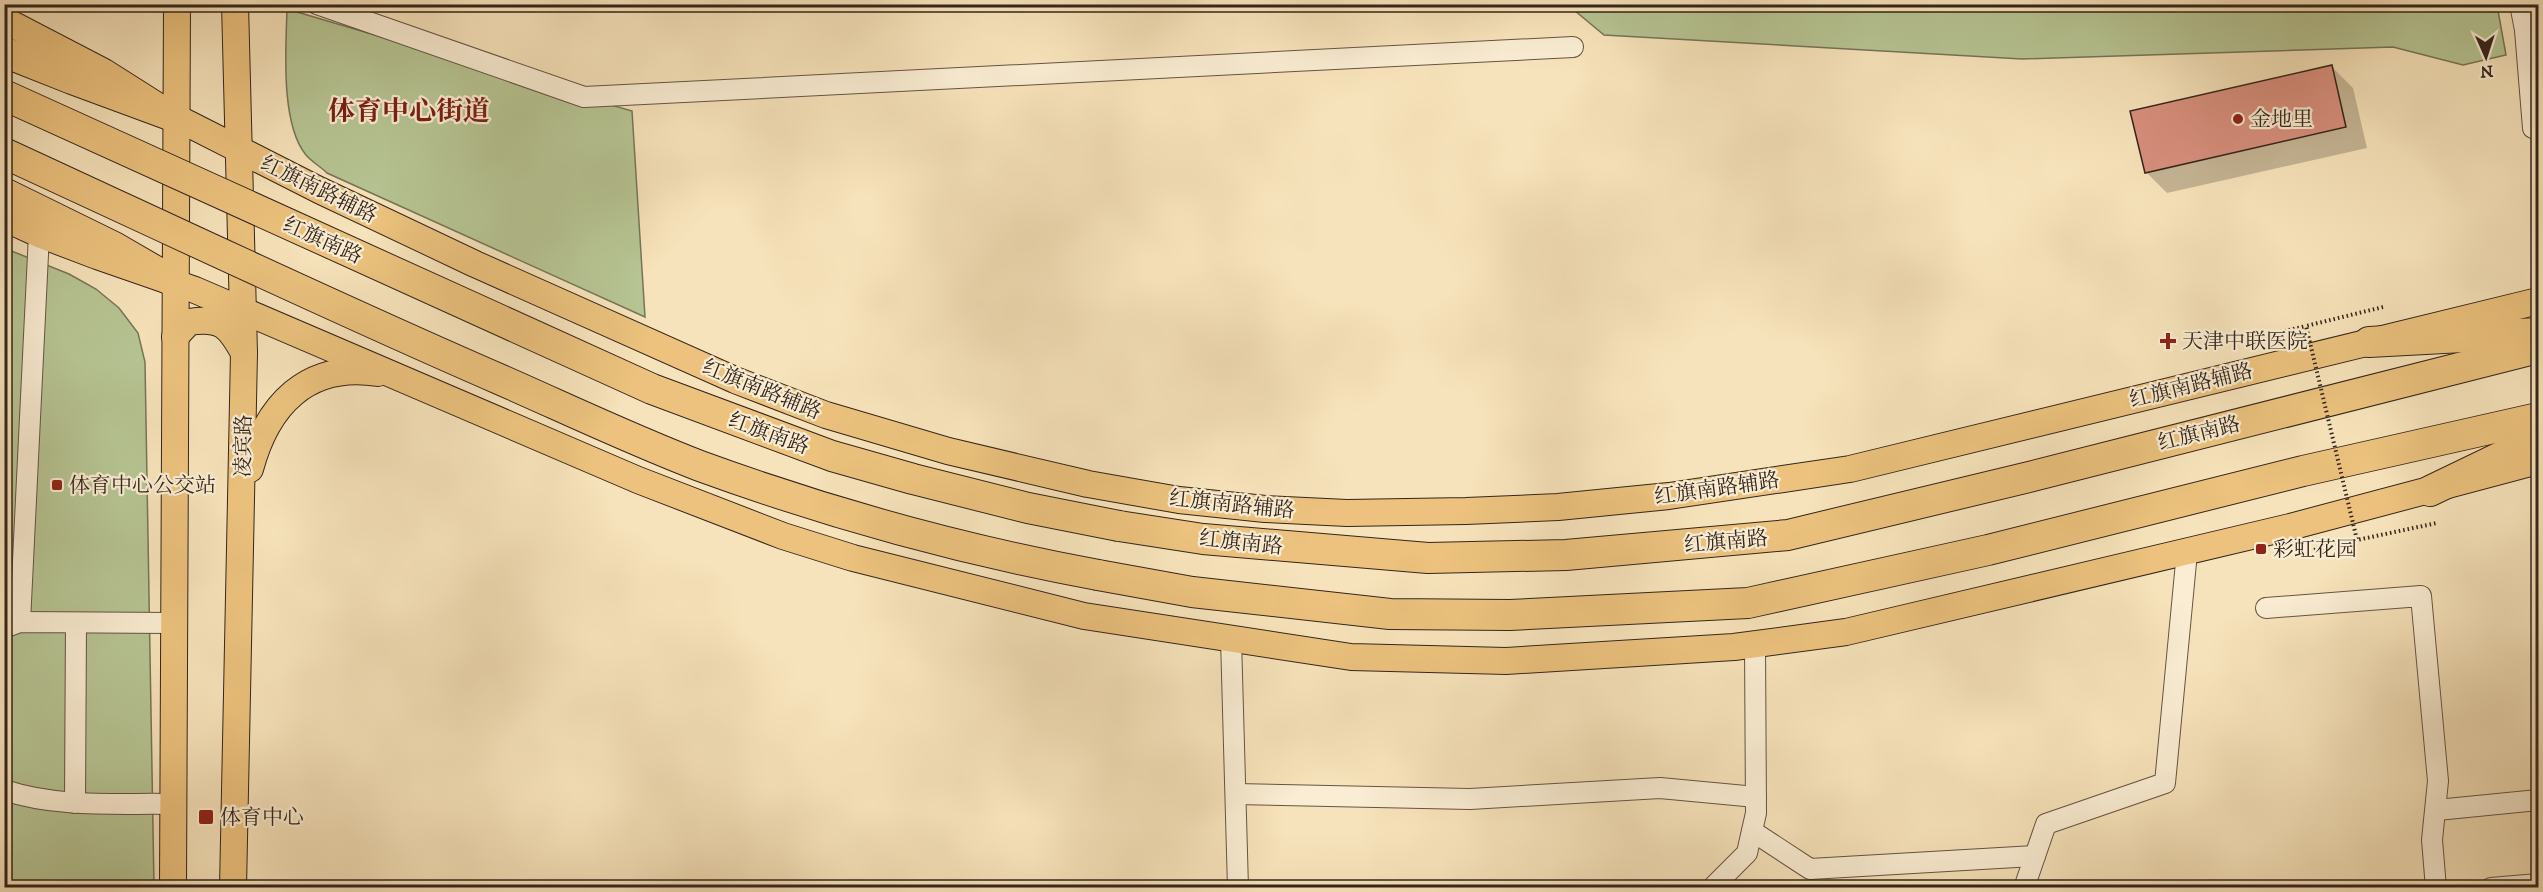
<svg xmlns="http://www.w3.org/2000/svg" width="2543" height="892" viewBox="0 0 2543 892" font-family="'IM FELL DW Pica','Noto Serif SC',serif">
	<rect width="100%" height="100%" fill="#f7e3bb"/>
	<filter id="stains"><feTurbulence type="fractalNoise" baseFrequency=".00333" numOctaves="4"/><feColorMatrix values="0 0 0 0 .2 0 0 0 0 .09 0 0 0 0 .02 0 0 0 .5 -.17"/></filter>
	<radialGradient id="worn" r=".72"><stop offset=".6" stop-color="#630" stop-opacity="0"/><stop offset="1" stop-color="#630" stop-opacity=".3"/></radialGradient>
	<!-- green -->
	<g fill="#b7c594" stroke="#767558" stroke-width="1.5">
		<polygon points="1568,5 2497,5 2506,55 2463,65 2393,47 2022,59 1604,35"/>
		<path d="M287,9L632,111L645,317L327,173C321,167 312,162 306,155C280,123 286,47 287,9Z"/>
		<polygon points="4,248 69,274 96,289 119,308 138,333 145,362 154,887 5,887"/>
	</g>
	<!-- shadow -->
	<polygon fill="#0003" points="2331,66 2353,88 2367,148 2167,193 2146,172"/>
	<!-- building -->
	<polygon fill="#d9907f" stroke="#34251b" stroke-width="1.5" points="2332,65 2346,127 2145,173 2130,111"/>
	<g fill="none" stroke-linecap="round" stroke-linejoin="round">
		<defs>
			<g id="minor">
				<polyline points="317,4 584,97 1573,47"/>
				<polyline points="2520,4 2525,30"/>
				<polyline points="2538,28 2525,30 2533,128 2538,130"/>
				<polyline points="2266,608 2421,596 2438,781 2432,840 2436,888"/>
				<polyline points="20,622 39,234"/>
				<polyline points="4,628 20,622 173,623"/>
				<polyline points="1231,639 1238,888"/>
				<path d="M4,790C58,808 117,803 173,804"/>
				<polyline points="1236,794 1470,799 1660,788 1756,797"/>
				<polyline points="75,803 76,623"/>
				<polyline points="2437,810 2538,800"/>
				<polyline points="1752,831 1810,869 2035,856"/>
				<polyline points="1712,888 1747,853 1756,813 1755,644"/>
				<polyline points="2024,888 2046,824 2165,783 2187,552"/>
				<polyline points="2491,888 2538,884"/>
			</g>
			<g id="major">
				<polyline points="4,20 104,72 175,117 319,190 475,264 735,380 826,415 948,451 1088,484 1179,500 1265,509 1347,513 1466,511 1558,507 1669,496 1850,469 2538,301"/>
				<polyline points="4,218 39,234 97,256 195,290 638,480 783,536 853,558 1084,616 1351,657 1506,661 1734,647 1846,632 2290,527 2538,461"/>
				<path d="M175,337L189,322C222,317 229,326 244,353"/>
				<path d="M250,469C267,405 307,362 378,373"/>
				<polyline points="173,888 177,4"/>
				<polyline points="233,888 244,353 235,4"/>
			</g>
			<g id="highway">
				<polyline points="4,52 72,79 175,117"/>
				<polyline points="4,193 114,247 176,283"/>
				<polyline points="2369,342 2538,333"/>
				<polyline points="2430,491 2538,439"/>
				<polyline points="1119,526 1203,539 1428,558 1566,555 1788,535 2033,476 2538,348"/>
				<polyline points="1098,575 1192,592 1390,614 1510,615 1748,603 1988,550 2303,471 2538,418"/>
			</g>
		</defs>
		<!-- minor casing -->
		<use href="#minor" stroke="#655443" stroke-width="22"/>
		<!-- major casing -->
		<use href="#major" stroke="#34251b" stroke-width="28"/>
		<!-- highway casing -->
		<use href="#highway" stroke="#34251b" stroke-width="32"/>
		<!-- path -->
		<g stroke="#34251b" stroke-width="4" stroke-dasharray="1.5 3" stroke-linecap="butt">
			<polyline points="2258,337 2306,326"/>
			<polyline points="2314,550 2357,540"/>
		</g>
		<!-- minor -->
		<use href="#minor" stroke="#faedd3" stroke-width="20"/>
		<!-- major -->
		<use href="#major" stroke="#ecc27e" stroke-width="26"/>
		<!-- highway -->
		<use href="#highway" stroke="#ecc27e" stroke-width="30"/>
		<defs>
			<g id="highway-bridge">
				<polyline points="4,95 652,389 832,456 913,479 1028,508 1119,526"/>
				<path d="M4,153C169,229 333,307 499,379C565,408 632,440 700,466C829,513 962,550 1098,575"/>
			</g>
		</defs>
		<!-- highway-bridge casing -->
		<use href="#highway-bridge" stroke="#34251b" stroke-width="32" stroke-linecap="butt"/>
		<!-- path-bridge -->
		<polyline stroke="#34251b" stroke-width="4" stroke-dasharray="1.5 3" stroke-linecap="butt" points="2383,307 2306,326 2357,540 2437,523"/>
		<!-- highway-bridge -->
		<use href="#highway-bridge" stroke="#ecc27e" stroke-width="30"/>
	</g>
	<!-- markers -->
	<g fill="#8f2418" stroke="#faedd3" stroke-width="2">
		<circle cx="2238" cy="119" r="6"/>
		<path d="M2165 332h6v6h6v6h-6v6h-6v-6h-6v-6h6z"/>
		<rect x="51" y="479" width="12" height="12" rx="3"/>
		<rect x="2255" y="543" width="12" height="12" rx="3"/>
		<rect x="198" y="809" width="16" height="16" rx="3"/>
	</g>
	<g text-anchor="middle" stroke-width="4.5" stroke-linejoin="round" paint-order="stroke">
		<!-- poi labels -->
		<g font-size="21" fill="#34251b" stroke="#faedd3" text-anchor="start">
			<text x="2250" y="126">金地里</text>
			<text x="2182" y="348">天津中联医院</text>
			<text x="69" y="492">体育中心公交站</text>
			<text x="2273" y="556">彩虹花园</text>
			<text x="220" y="824">体育中心</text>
		</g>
		<!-- street labels -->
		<g font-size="21" fill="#34251b" stroke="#faedd3">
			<text transform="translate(319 189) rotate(26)" y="7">红旗南路辅路</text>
			<text transform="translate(323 240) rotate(24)" y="7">红旗南路</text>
			<text transform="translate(2191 385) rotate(-14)" y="7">红旗南路辅路</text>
			<text transform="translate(762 389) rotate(22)" y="7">红旗南路辅路</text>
			<text transform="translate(769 433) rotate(20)" y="7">红旗南路</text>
			<text transform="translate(2199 433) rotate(-14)" y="7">红旗南路</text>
			<text transform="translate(243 446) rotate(-89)" y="7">凌宾路</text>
			<text transform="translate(1717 488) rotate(-8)" y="7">红旗南路辅路</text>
			<text transform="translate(1232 504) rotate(6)" y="7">红旗南路辅路</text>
			<text transform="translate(1726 541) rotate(-5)" y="7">红旗南路</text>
			<text transform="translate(1241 542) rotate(6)" y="7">红旗南路</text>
		</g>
		<!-- district labels -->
		<g font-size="27" font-weight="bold" fill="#7a1f14" stroke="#faedd3">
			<text x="409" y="120">体育中心街道</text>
		</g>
	</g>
	<!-- margin -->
	<rect width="2543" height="892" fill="none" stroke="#f7e3bb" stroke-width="24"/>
	<rect x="6" y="6" width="2531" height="880" fill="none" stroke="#34251b" stroke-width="3"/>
	<rect x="12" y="12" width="2519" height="868" fill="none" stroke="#34251b" stroke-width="1.5"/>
	<!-- north arrow -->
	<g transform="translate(2486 57) rotate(177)" stroke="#faedd3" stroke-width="4.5" paint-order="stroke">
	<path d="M0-4.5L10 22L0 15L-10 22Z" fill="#34251b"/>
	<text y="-9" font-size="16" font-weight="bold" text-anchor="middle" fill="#34251b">N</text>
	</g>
	<rect width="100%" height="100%" filter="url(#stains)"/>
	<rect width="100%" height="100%" fill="url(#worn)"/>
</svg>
